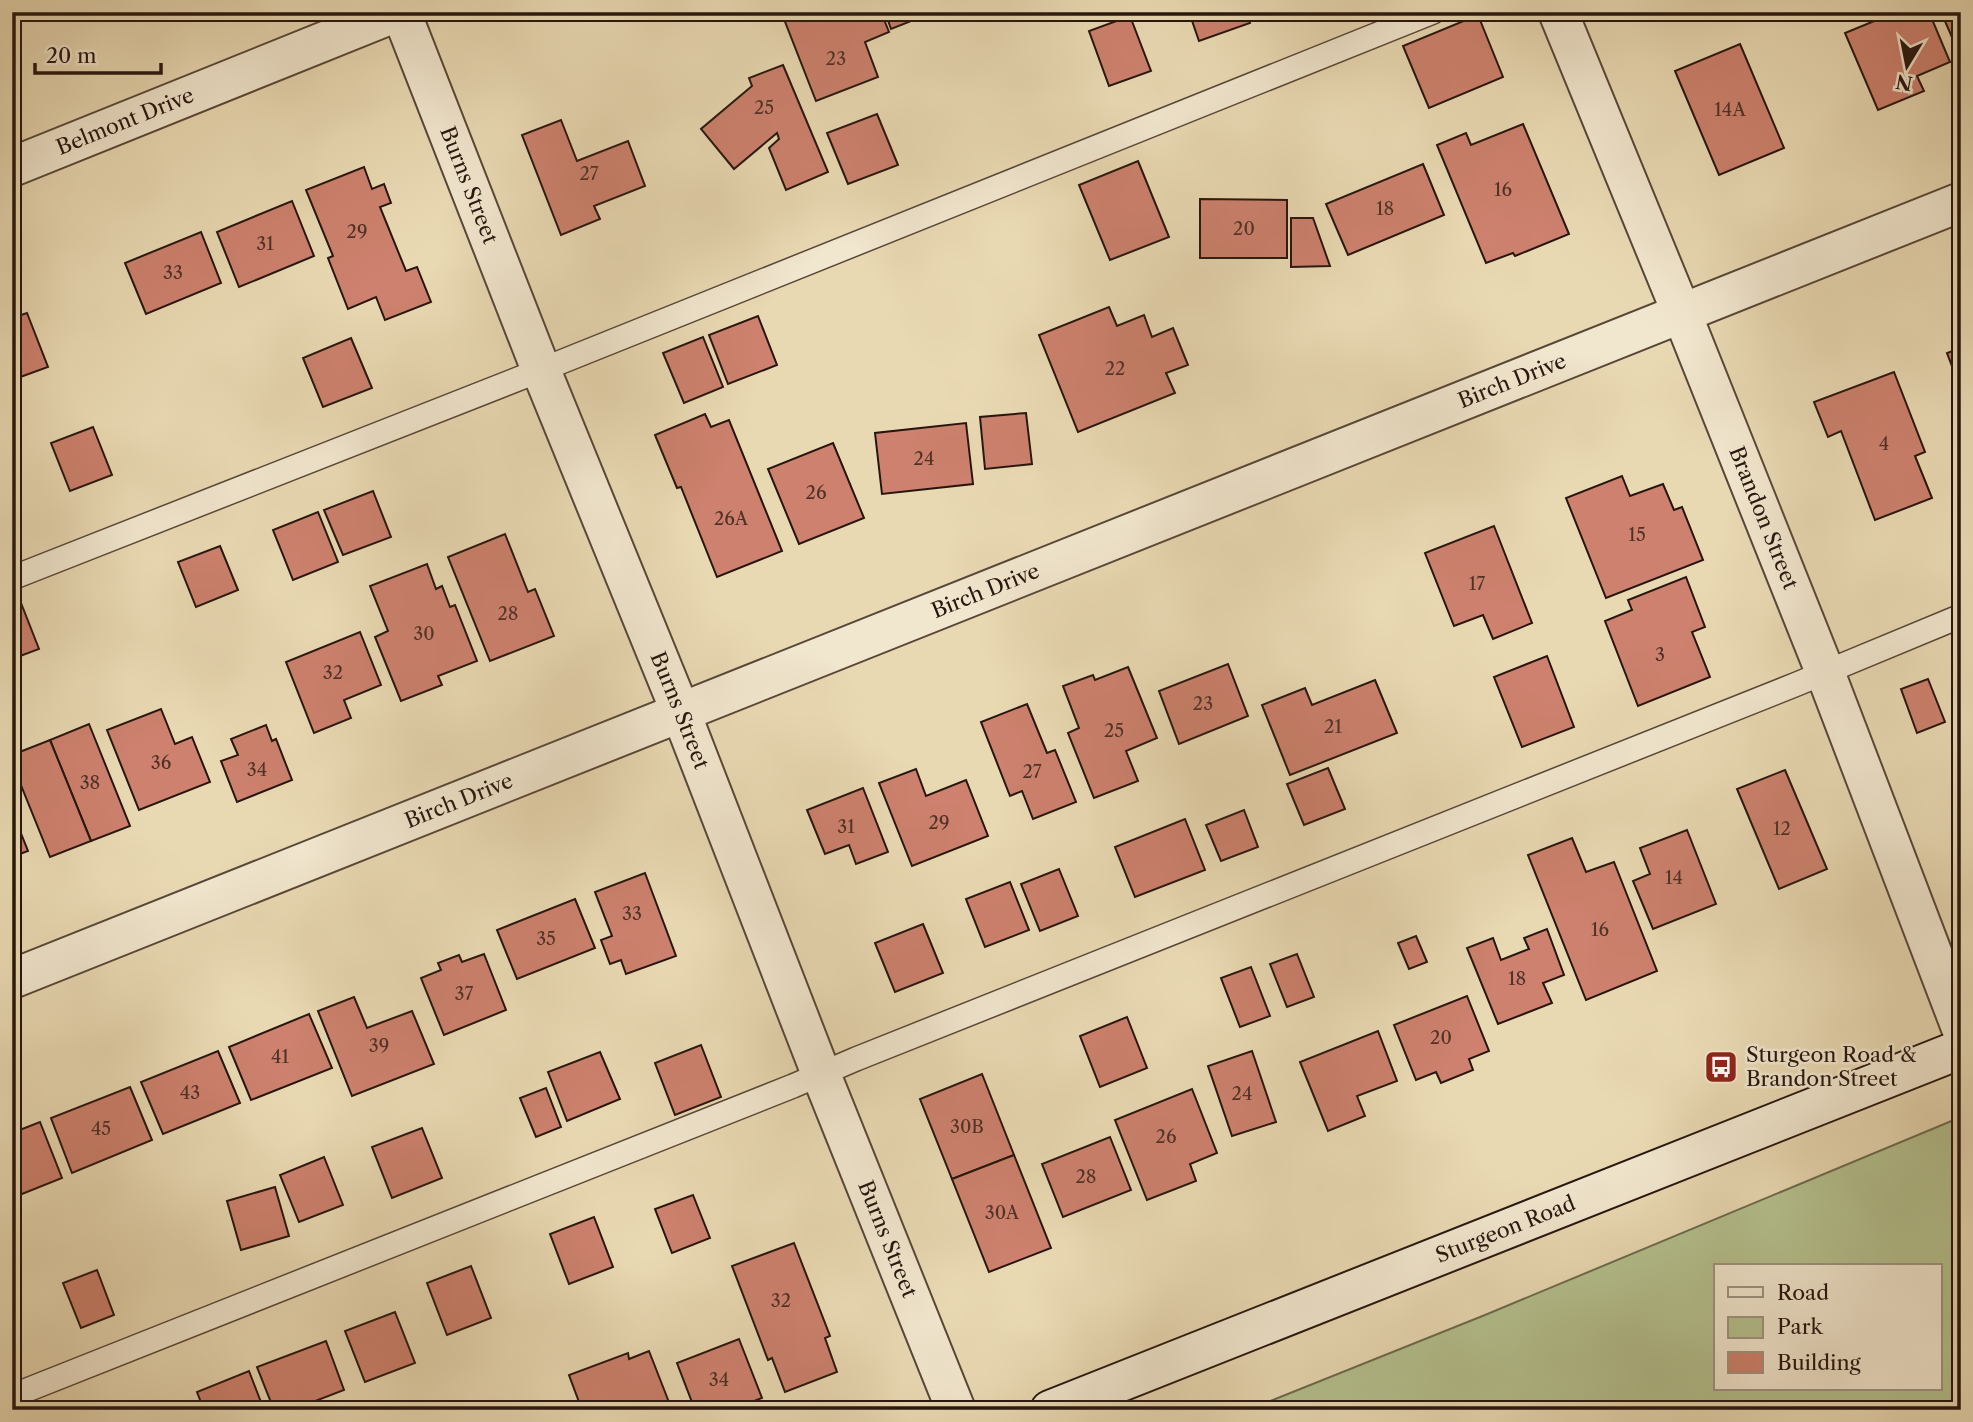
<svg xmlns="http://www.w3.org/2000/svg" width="1973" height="1422" viewBox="0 0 1973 1422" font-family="'Libre Caslon Text',serif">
	<rect width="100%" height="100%" fill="#e9d9b3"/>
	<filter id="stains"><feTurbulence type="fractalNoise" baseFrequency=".00286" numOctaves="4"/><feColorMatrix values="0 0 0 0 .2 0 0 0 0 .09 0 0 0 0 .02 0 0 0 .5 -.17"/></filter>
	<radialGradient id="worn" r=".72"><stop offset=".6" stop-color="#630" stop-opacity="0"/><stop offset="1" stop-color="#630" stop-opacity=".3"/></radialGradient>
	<!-- green -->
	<path fill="#b4c08e" stroke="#6e6b4e" stroke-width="2" fill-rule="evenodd" d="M1961,1117V1410H1248L1485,1315ZM1716,1266H1940V1389H1716Z"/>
	<!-- building -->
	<g fill="#cd816e" stroke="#27160f" stroke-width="2">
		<polygon points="26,12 44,12 29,19"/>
		<polygon points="786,12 881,12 889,32 865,42 878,77 816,101 782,14"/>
		<polygon points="885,12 923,12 924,16 891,29"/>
		<polygon points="1189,12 1246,12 1250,23 1199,41"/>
		<polygon points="1896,12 1929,12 1950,62 1917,76 1924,91 1878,110 1845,33"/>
		<polygon points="1941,12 1961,12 1961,58"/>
		<polygon points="1478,15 1503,77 1429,108 1403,46"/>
		<polygon points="1130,16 1151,71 1109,86 1089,31"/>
		<polygon points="1740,44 1784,148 1719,175 1675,71"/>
		<polygon points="783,65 828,172 786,190 769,148 779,139 777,133 734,169 701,129 752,86 749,78"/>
		<polygon points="877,114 898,165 848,184 827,133"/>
		<polygon points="561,120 577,161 628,141 645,186 594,206 600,219 561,235 522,135"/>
		<polygon points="1523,124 1569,234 1515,256 1513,253 1486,263 1437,145 1466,133 1471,145"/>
		<polygon points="1138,161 1169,237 1110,260 1079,185"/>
		<polygon points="1423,164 1444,215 1348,255 1326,204"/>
		<polygon points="364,167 372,189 384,184 391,203 380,207 406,271 417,267 431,302 385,320 376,297 348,309 328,258 333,256 306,190"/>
		<polygon points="1200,199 1287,200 1287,258 1200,258"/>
		<polygon points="292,201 314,256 239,287 217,232"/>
		<polygon points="1291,218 1313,218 1330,266 1291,267"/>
		<polygon points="201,232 221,283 146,314 125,263"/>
		<polygon points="1109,307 1117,326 1144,315 1152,337 1173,328 1188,365 1166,373 1175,393 1078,432 1039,335"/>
		<polygon points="27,313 48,367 12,380 12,318"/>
		<polygon points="758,316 777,365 728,384 709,335"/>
		<polygon points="703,337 723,387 684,403 663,353"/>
		<polygon points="351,338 372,388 323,407 303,358"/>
		<polygon points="1961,348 1961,390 1947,353"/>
		<polygon points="1894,372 1925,452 1915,456 1932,498 1875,520 1841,431 1828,437 1814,402"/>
		<polygon points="1026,413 1032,464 985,469 980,417"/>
		<polygon points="705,414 711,427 729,420 782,551 717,577 681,487 677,488 655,435"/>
		<polygon points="966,423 973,484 882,494 875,433"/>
		<polygon points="93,427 112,475 70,491 51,443"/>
		<polygon points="833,443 864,518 799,544 768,469"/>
		<polygon points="1622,476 1630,496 1663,484 1674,510 1682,507 1703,560 1606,598 1566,498"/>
		<polygon points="373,491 391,537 343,555 324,510"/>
		<polygon points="318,512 338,562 293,580 273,530"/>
		<polygon points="1494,526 1532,623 1493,639 1483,615 1454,626 1425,553"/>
		<polygon points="505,534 528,592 535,589 554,636 490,661 448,557"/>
		<polygon points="220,546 238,590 196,607 178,562"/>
		<polygon points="427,564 436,589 442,586 450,607 455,605 477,661 438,676 442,685 401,701 375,637 388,631 370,586"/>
		<polygon points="1686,577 1705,627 1692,632 1710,677 1638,706 1605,621 1632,610 1628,600"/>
		<polygon points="21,603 39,649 12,659 12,606"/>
		<polygon points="360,632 381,685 344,700 351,718 314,733 286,662"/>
		<polygon points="1547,656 1574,727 1522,747 1494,677"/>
		<polygon points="1228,664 1248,716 1179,744 1159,691"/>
		<polygon points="1128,667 1157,738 1126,751 1138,781 1094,798 1068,733 1079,728 1063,686 1093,675 1095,680"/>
		<polygon points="1928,679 1945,722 1917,733 1901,689"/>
		<polygon points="1375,680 1397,733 1290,775 1262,705 1305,688 1312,705"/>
		<polygon points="1027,704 1047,753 1055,750 1076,802 1033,819 1022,791 1010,796 981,722"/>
		<polygon points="161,709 175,744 192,737 210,782 139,810 107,730"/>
		<polygon points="89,724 130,826 91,841 50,740"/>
		<polygon points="266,725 272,741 276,739 292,780 237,802 221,761 238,755 231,739"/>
		<polygon points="50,740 91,841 50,857 12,763 12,755"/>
		<polygon points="1961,752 1961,774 1953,754"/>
		<polygon points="1328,768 1345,809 1304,825 1287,784"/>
		<polygon points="916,769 926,796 966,780 988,836 912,866 879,783"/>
		<polygon points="1785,770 1827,869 1779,889 1737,789"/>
		<polygon points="863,788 888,852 856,864 849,845 825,854 807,810"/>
		<polygon points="1244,810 1258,847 1221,861 1206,825"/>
		<polygon points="12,811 28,851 12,857"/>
		<polygon points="1185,819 1205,870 1135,897 1115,847"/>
		<polygon points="1687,830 1716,904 1653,929 1633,881 1650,874 1640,848"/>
		<polygon points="1572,838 1586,872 1614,862 1657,971 1586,1000 1528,855"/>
		<polygon points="1059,869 1078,916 1040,931 1021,884"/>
		<polygon points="645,873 676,956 626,974 621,960 610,964 601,940 612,936 595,892"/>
		<polygon points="1010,882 1029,930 985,947 966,899"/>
		<polygon points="575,899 595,948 517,979 497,930"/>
		<polygon points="923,924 943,973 895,992 875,943"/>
		<polygon points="1547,929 1564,975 1543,983 1552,1003 1498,1024 1467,948 1493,938 1501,960 1529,949 1524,938"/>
		<polygon points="1416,936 1427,962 1409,969 1398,943"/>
		<polygon points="484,954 506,1010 444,1035 421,978 441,970 438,963 459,955 462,962"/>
		<polygon points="1297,954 1314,997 1287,1007 1270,964"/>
		<polygon points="1251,967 1270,1016 1240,1027 1221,978"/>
		<polygon points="1467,996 1489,1051 1469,1059 1473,1070 1441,1083 1436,1072 1416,1080 1394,1025"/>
		<polygon points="354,997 367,1028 412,1011 434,1064 352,1096 318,1011"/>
		<polygon points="309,1014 332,1068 251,1100 229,1047"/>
		<polygon points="1127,1017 1147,1068 1100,1087 1080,1036"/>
		<polygon points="1378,1031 1397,1081 1357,1096 1365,1116 1328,1131 1300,1062"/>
		<polygon points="701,1045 721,1097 675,1115 655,1063"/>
		<polygon points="218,1051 240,1103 163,1134 141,1082"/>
		<polygon points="1252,1051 1276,1122 1232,1136 1208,1066"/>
		<polygon points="600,1052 620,1099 567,1121 548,1072"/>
		<polygon points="982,1074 1014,1155 952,1179 920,1099"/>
		<polygon points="130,1087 152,1140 72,1173 51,1118"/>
		<polygon points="546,1088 561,1127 536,1137 520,1098"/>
		<polygon points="1192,1089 1217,1153 1190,1164 1196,1181 1147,1200 1115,1120"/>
		<polygon points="40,1122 62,1178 12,1198 12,1133"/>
		<polygon points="422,1128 442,1178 392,1198 372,1147"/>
		<polygon points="1110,1137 1131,1190 1063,1217 1042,1164"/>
		<polygon points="1014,1155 1051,1248 989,1272 952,1179"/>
		<polygon points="324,1157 343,1205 299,1222 280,1175"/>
		<polygon points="275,1187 289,1236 241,1250 227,1201"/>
		<polygon points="693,1195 710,1238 672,1253 655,1209"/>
		<polygon points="594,1217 613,1267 569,1284 550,1234"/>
		<polygon points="794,1243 830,1336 825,1338 837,1372 785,1392 772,1358 768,1360 732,1266"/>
		<polygon points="471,1266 491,1318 447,1335 427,1283"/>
		<polygon points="97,1270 114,1315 81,1328 63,1283"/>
		<polygon points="395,1312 415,1363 365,1382 345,1331"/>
		<polygon points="739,1339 762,1398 731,1410 695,1410 677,1363"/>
		<polygon points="326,1341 344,1390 292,1410 274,1410 257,1367"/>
		<polygon points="649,1351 672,1410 582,1410 569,1375 628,1353 629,1359"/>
		<polygon points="249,1371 264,1410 204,1410 197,1392"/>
		<polygon points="556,1403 559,1410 538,1410"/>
	</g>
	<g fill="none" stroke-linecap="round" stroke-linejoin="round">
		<defs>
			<g id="service">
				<polyline points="12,578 541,370 1433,12"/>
				<polyline points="12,1396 793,1086 856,1059 1797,684 1961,616"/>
			</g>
			<g id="minor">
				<path id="s1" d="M401,12L541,370L681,713L821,1074L956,1410"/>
				<path id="s2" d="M1558,12L1682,314L1825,672L1961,1028"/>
				<path id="s3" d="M12,167L397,12"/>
				<path id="s4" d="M12,979L1961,202"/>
			</g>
			<g id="secondary">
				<path id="s5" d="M1050,1410L1961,1049"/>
			</g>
		</defs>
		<!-- service casing -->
		<use href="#service" stroke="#584738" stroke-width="26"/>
		<!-- minor casing -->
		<use href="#minor" stroke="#584738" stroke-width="42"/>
		<!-- secondary casing -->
		<use href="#secondary" stroke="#27160f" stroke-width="42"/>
		<!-- service -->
		<use href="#service" stroke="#f1e6ce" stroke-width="23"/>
		<!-- minor -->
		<use href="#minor" stroke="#f1e6ce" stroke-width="38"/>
		<!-- secondary -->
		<use href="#secondary" stroke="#f1e6ce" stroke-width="38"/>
	</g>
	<!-- icons -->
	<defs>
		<symbol id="bus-square" viewBox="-11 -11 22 22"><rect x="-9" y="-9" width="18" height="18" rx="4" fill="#8f2418" stroke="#f1e6ce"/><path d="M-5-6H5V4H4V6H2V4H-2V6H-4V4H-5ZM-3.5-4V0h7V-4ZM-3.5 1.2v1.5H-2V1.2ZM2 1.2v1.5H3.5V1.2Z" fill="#fff"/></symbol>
	</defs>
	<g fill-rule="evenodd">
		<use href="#bus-square" x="1702" y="1048" width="38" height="38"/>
	</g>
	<g text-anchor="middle" stroke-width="5" stroke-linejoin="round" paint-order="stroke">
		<!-- number labels -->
		<g font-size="18" fill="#503127">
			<text x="836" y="65">23</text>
			<text x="764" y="114">25</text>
			<text x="1730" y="116">14A</text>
			<text x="589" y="180">27</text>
			<text x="1503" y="196">16</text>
			<text x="1385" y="215">18</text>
			<text x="1244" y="235">20</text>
			<text x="357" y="238">29</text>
			<text x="265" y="250">31</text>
			<text x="173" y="279">33</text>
			<text x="1115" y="375">22</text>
			<text x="1884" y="450">4</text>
			<text x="924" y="465">24</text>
			<text x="816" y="499">26</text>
			<text x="731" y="525">26A</text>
			<text x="1637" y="541">15</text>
			<text x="1477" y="590">17</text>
			<text x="508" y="620">28</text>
			<text x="424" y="640">30</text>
			<text x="1660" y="661">3</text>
			<text x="333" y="679">32</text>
			<text x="1203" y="710">23</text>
			<text x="1333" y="733">21</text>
			<text x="1114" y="737">25</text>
			<text x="161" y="769">36</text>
			<text x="257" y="776">34</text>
			<text x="1032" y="778">27</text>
			<text x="90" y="789">38</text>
			<text x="939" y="829">29</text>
			<text x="846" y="833">31</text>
			<text x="1782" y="835">12</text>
			<text x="1674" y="884">14</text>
			<text x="632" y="920">33</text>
			<text x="1600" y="936">16</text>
			<text x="546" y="945">35</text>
			<text x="1517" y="985">18</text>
			<text x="464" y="1000">37</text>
			<text x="1441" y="1044">20</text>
			<text x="379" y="1052">39</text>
			<text x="280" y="1063">41</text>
			<text x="190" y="1099">43</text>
			<text x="1242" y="1100">24</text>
			<text x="967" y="1133">30B</text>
			<text x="101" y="1135">45</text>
			<text x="1166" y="1143">26</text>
			<text x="1086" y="1183">28</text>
			<text x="1002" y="1219">30A</text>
			<text x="781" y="1307">32</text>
			<text x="719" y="1386">34</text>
		</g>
		<!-- street labels -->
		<g font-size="21" fill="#27160f" stroke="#f1e6ce">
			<text dy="7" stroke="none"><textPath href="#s3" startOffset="122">Belmont Drive</textPath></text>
			<text dy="7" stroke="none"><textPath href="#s1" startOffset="186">Burns Street</textPath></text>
			<text dy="7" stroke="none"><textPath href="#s4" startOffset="1615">Birch Drive</textPath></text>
			<text dy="7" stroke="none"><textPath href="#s2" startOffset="546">Brandon Street</textPath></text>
			<text dy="7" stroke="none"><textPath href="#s4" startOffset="1048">Birch Drive</textPath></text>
			<text dy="7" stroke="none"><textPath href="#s1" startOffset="752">Burns Street</textPath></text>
			<text dy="7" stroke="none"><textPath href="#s4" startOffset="481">Birch Drive</textPath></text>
			<text dy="7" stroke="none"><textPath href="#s5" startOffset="490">Sturgeon Road</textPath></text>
			<text dy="7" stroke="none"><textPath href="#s1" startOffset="1320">Burns Street</textPath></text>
		</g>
		<!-- poi labels -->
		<g font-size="21" fill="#27160f" stroke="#f1e6ce" text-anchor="start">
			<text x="1746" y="1062">Sturgeon Road &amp;<tspan x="1746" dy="24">Brandon Street</tspan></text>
		</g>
	</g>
	<!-- margin -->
	<rect width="1973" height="1422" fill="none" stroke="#e9d9b3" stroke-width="42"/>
	<rect x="14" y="14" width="1945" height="1394" fill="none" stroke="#27160f" stroke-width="3.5"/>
	<rect x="21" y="21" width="1931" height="1380" fill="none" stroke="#27160f" stroke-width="2"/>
	<!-- legend -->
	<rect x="1714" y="1264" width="228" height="126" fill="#f1e6ce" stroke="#a09382" stroke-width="2"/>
	<rect x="1728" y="1287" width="35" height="10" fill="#f1e6ce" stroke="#a09382" stroke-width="2"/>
	<text x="1777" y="1300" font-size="21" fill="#27160f">Road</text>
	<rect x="1728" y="1317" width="35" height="21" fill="#b4c08e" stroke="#a09382" stroke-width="2"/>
	<text x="1777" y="1334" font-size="21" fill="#27160f">Park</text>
	<rect x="1728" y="1352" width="35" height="21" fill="#cd816e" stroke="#a09382" stroke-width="2"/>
	<text x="1777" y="1370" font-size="21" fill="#27160f">Building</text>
	<!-- north arrow -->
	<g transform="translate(1907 66) rotate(190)" stroke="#f1e6ce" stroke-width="5" paint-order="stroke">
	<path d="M0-5L12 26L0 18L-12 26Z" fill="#27160f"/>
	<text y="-10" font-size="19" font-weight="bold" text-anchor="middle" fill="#27160f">N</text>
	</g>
	<!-- scale -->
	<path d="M35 63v10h126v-10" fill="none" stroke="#27160f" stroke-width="3.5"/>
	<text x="46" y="63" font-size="21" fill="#27160f" stroke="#f1e6ce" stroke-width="5" paint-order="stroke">20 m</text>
	<rect width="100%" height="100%" filter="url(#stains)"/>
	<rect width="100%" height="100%" fill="url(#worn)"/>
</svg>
